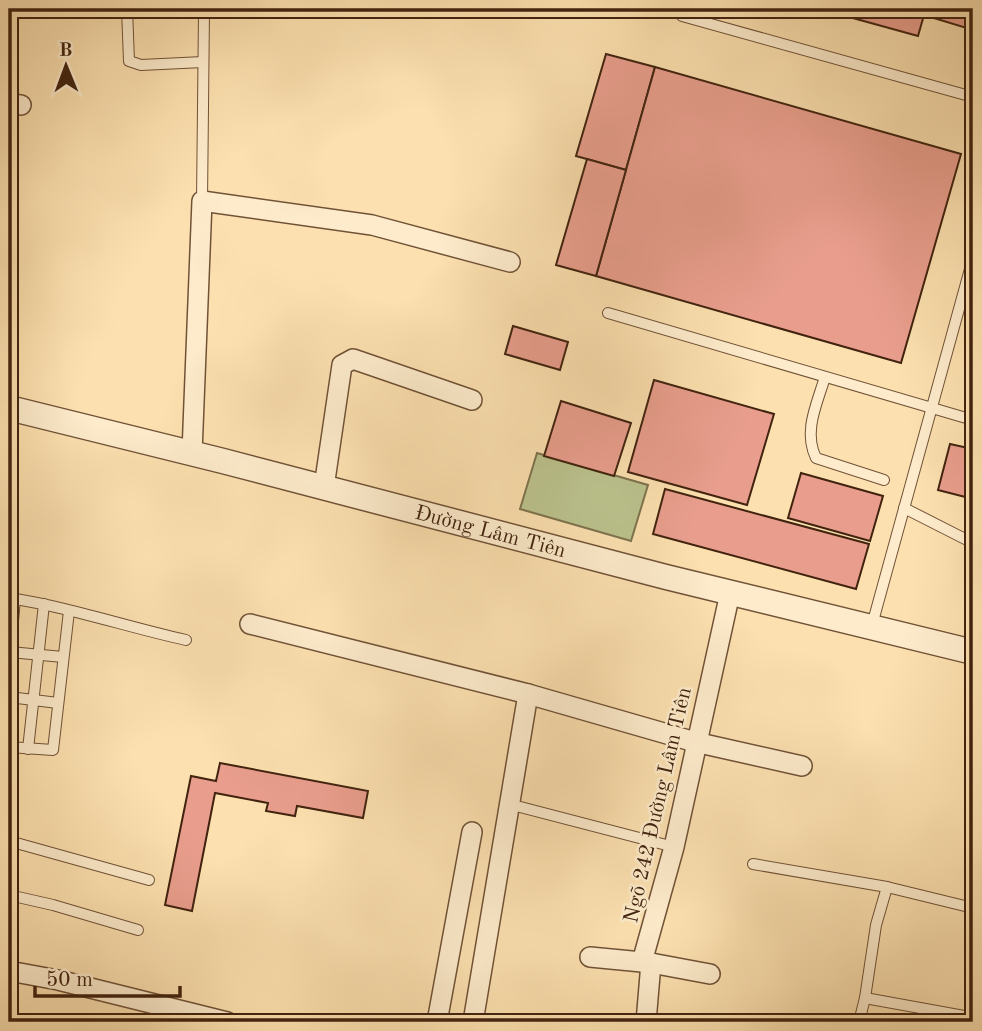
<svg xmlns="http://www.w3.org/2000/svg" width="982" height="1031" viewBox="0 0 982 1031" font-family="'Old Standard TT',serif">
	<rect width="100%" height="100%" fill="#fce0af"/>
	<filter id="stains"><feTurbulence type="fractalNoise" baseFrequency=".00286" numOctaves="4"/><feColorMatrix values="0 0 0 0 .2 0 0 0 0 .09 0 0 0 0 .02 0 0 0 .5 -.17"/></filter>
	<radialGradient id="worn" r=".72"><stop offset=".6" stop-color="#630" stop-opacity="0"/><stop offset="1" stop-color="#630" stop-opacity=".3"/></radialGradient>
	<!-- garden -->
	<polygon fill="#bbc38e" stroke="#7e734e" stroke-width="2" points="537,453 648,485 631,541 520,509"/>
	<!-- building -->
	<g fill="#e99e8d" stroke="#41230f" stroke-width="2">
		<polygon points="820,9 973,9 973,30 924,15 918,36"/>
		<polygon points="606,54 655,67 626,170 576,156"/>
		<polygon points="655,67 961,154 901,363 596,276"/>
		<polygon points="587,159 626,170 596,276 556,265"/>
		<polygon points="513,326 568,342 560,370 505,354"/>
		<polygon points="654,380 774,414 747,505 628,472"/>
		<polygon points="561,401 631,423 614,476 544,456"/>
		<polygon points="950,444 973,449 973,499 938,490"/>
		<polygon points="801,473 883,496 870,541 788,518"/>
		<polygon points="665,489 869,544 856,589 653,534"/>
		<polygon points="220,763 368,791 363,818 297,806 295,816 266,811 268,803 215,793 192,911 165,905 191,776 216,781"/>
	</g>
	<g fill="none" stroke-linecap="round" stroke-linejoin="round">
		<defs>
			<g id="service">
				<polyline points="127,9 129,61 141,65 203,62"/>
				<polyline points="682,16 973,97"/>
				<polyline points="202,201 204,12 206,9"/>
				<polyline points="608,313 973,420"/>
				<path d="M825,377C817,404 803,431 816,458L884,480"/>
				<polyline points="904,508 973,543"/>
				<path d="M9,598C69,607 127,627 186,640"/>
				<polyline points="872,625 973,258"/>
				<polyline points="10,652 63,657"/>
				<polyline points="9,665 15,599"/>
				<polyline points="9,697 58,703"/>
				<polyline points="9,747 53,750 69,611"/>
				<polyline points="28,749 44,604"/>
				<polyline points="509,804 674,847"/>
				<polyline points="9,841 149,880"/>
				<polyline points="753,864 887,887 876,925 865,998"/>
				<polyline points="887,887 973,908"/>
				<polyline points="9,895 53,905 138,930"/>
				<polyline points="859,1022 865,998 964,1016"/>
			</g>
			<g id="minor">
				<polyline points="9,103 21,105"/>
				<polyline points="192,453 202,201 372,225 510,262"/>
				<polyline points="324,487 342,365 353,359 472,400"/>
				<polyline points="250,624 528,694"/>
				<polyline points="590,957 642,962"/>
				<polyline points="651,963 710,974"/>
				<polyline points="9,971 58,980 227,1022"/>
				<polyline points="437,1022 472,832"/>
				<polyline points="473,1022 528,694 695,742 802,766"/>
				<polyline points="646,1022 651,963 642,962 674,847 730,593"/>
			</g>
			<g id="tertiary">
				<path id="s1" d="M9,408L223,461L666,577L973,652"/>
			</g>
		</defs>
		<!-- service casing -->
		<use href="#service" stroke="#705237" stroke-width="12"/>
		<!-- minor casing -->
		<use href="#minor" stroke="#705237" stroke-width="22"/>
		<!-- tertiary casing -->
		<use href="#tertiary" stroke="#705237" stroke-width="27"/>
		<!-- service -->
		<use href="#service" stroke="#fdebcb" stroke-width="10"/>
		<!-- minor -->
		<use href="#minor" stroke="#fdebcb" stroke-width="19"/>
		<!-- tertiary -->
		<use href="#tertiary" stroke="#fdebcb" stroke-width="24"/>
	</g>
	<g text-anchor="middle" stroke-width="5" stroke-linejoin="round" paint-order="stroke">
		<!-- street labels -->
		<g font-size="21" fill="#41230f" stroke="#fdebcb">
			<text dy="7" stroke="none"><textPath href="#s1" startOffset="497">Đường Lâm Tiên</textPath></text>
			<text transform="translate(657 805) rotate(-77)" y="7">Ngõ 242 Đường Lâm Tiên</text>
		</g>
	</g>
	<!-- margin -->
	<rect width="982" height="1031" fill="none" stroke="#fce0af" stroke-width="35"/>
	<rect x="10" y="10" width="961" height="1010" fill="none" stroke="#41230f" stroke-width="3.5"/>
	<rect x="18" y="18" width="947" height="996" fill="none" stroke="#41230f" stroke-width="2"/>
	<!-- north arrow -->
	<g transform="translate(66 66) rotate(359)" stroke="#fdebcb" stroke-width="5" paint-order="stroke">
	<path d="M0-5L12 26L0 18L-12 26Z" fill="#41230f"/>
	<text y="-10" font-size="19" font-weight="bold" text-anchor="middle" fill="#41230f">B</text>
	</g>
	<!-- scale -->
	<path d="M35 986v10h145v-10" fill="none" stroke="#41230f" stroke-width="3.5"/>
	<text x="46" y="986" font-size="21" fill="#41230f" stroke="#fdebcb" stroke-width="5" paint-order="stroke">50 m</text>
	<rect width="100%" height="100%" filter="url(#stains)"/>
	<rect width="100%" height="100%" fill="url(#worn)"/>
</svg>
